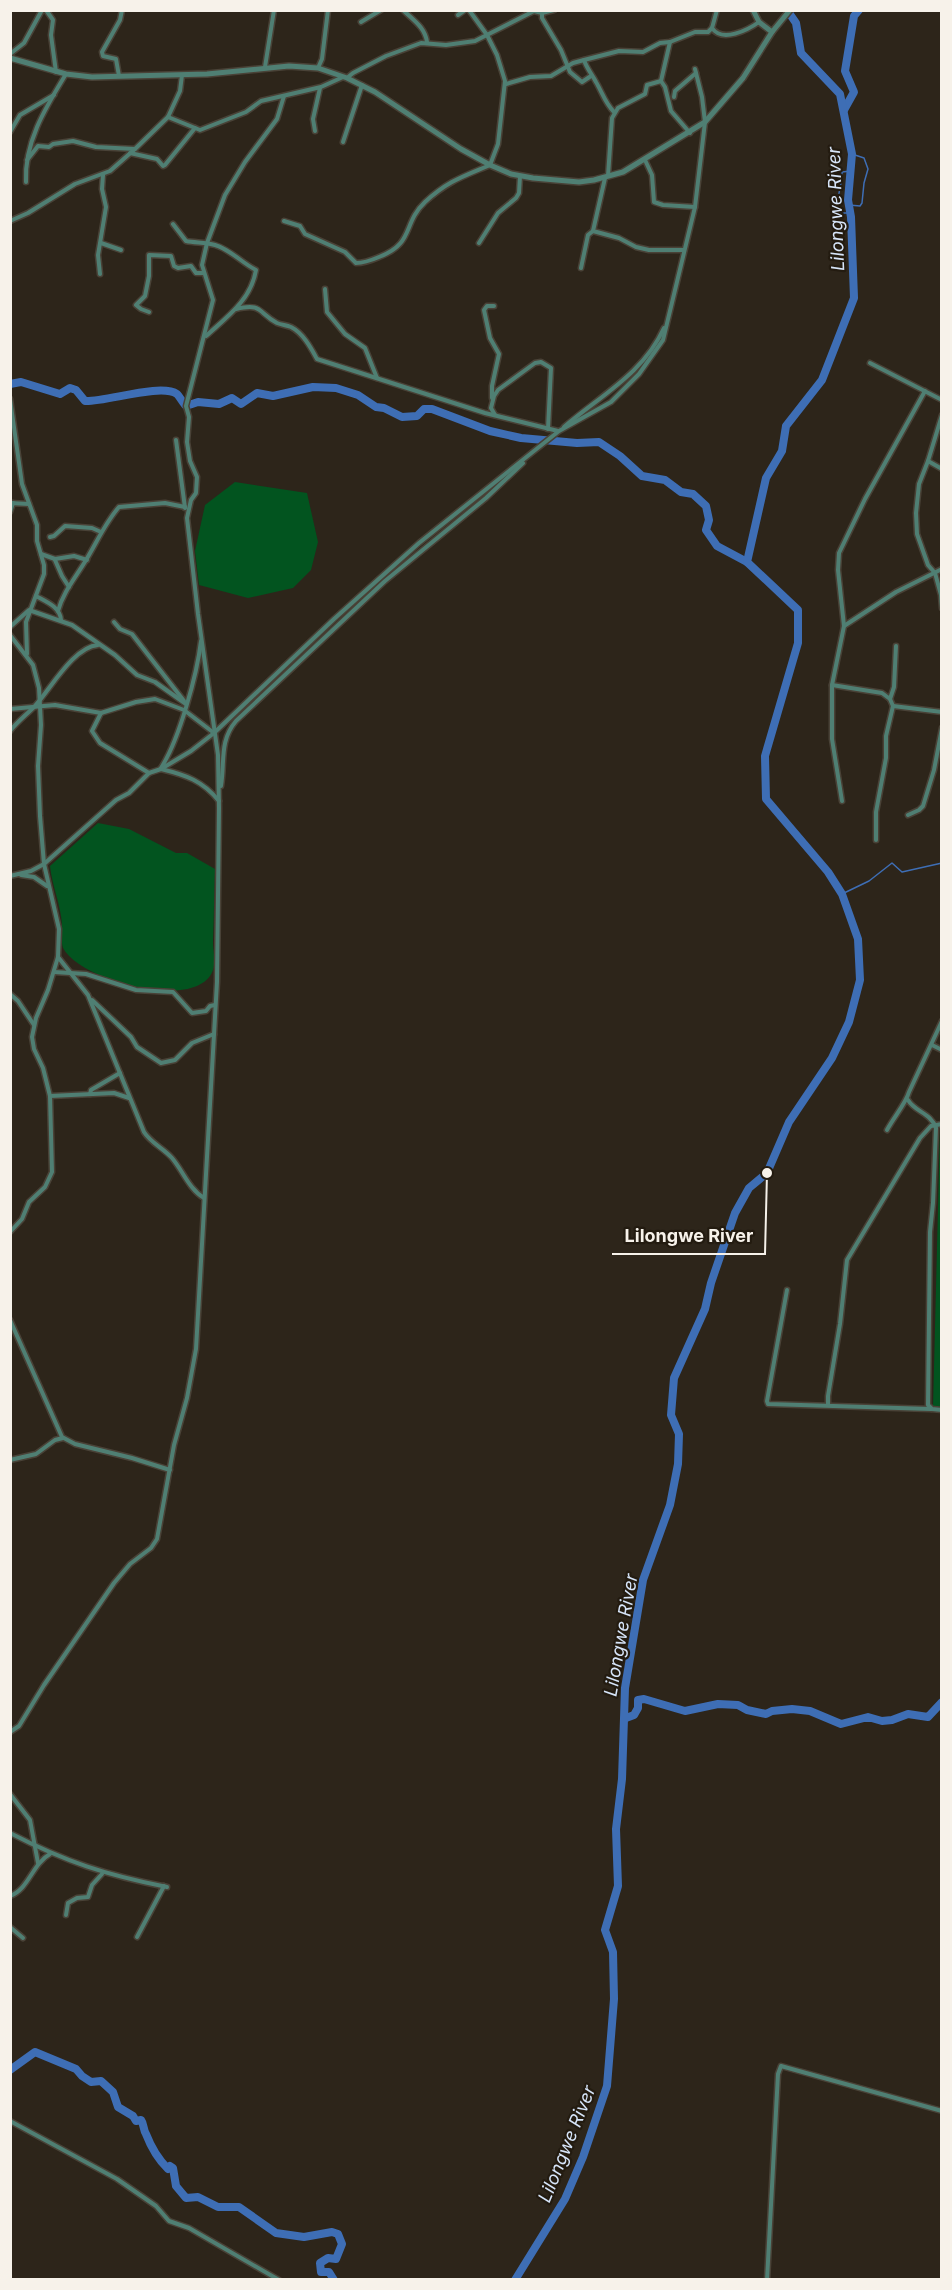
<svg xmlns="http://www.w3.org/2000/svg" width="952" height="2290" viewBox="0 0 952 2290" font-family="Inter,sans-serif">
	<rect width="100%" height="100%" fill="#2d251a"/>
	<!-- green -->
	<g fill="#02541f">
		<polygon points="235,482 307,493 318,542 311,570 293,588 248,598 199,585 195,551 205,505"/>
		<path d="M98,823L129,829L176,853H187L215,869C214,893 214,918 213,942C213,950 216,962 213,970C198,1013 80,981 63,948C61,942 62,931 62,925C61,905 52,886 50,866Z"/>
		<polygon points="940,1129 942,1130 942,1407 933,1407"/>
	</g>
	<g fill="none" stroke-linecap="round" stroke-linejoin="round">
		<!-- stream -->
		<g stroke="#3e6eb5" stroke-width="1.5">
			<polyline points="849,205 860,206 862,203 864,183 868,169 864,158 852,154"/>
			<path d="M850,213H837C836,198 842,187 842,172L851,171"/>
			<polyline points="842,894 869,881 892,863 902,872 942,863"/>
		</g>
		<!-- river -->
		<g stroke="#3e6eb5" stroke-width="8">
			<polyline points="844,110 854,92 845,71 854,16 859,10"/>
			<path d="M10,384L21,382L60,394L70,388L76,390L85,401C106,402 161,383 177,394C180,397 183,403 186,406L198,402L219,404L232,398L241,404L257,393L273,396L313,387L336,388L358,395L376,407L384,408L402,417L417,416L424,409H432L490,431L521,438L577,443L599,442L620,456L642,476L665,480L681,492L693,494L706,506L709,520L706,530L717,546L747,562"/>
			<polyline points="626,1718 634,1715 638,1708 638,1700 644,1699 685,1711 718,1704 738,1705 747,1710 766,1714 772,1711 792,1709 810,1711 841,1724 868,1717 882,1721 892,1720 908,1714 928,1717 942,1702"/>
			<path d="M10,2070L35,2052L76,2069L82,2076L91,2082L101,2081L113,2092L118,2107L133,2116L136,2121L141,2120C144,2124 143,2129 146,2134C151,2147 158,2159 168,2169L170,2166L173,2168L176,2186L186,2198L198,2197L218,2207H239L276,2233L304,2237L332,2232L338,2234L342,2244L336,2259L328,2258L320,2263L321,2272H329L334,2280"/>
			<polyline points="515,2280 565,2199 583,2157 607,2086 614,1999 613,1952 605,1930 618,1886 616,1829 622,1779 625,1688 643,1580 670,1505 678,1464 679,1434 671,1415 674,1378 705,1309 711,1283 735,1213 749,1188 767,1173 789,1122 832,1058 849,1022 860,980 858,939 842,894 828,872 766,799 765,756 798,643 798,610 747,562 766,478 782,451 786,426 822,380 854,298 851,217 848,200 852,154 840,94 801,53 796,23 787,10"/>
		</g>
		<defs>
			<g id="minor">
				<polyline points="46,10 53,20 51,35 56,72"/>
				<path d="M403,10C413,20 425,27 427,42"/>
				<path d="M717,10L712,28C722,43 748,30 759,22"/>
				<polyline points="542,13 542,18 561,50 570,72 582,82 591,76"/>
				<polyline points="458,15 465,10"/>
				<polyline points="361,22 381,10"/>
				<polyline points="10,54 24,43 42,10"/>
				<path d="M584,60C587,69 592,74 596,82C602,92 605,103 614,112"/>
				<polyline points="265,67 274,10"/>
				<polyline points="318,68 322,59 328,10"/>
				<polyline points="119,76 116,59 103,56 102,52 120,20 122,10"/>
				<polyline points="347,78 353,73 386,56 421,43 446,45 475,41 534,11 542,13 554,10"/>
				<polyline points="661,81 670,42"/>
				<polyline points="506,84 530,77 551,76 573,63 584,60 619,51 643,52 660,43 670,42 695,32 708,32 712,28"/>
				<polyline points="674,97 675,91 696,73"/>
				<polyline points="168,117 200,130 246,112 261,101 321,87 343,77"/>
				<polyline points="315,131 313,119 320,88"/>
				<polyline points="10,132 20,115 54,95"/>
				<polyline points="343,142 362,85"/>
				<polyline points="130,153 157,159 163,166 165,165 195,128"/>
				<polyline points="27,160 38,146 49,147 53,144 73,141 96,147 135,149"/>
				<polyline points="645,160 652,175 654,202 663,205 695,207"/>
				<polyline points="608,176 612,118 618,108 645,94 647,85 661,81 665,87 671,111 690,133"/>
				<polyline points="605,178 593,231 619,238 636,247 649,250 684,250"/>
				<path d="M26,182C24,142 46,107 66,74"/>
				<polyline points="10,221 28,213 75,184 110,171 135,149 168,117 180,91 182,75"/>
				<path d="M284,221L300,226L305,234L345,252L356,263C364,263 372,260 379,257C415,243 402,224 425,202C448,181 462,177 490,165L498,144L505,81L497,55L487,35L469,10"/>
				<path d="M173,224L186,241C196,243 205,242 215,245C231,250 242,263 256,270C251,300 227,317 206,336"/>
				<polyline points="101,243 121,250"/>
				<polyline points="479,243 498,213 516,198 519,193 520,176"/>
				<polyline points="581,268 588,235 593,231"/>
				<polyline points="100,274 98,255 106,207 102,189 103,175"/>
				<polyline points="325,289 327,312 345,334 365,348 377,378"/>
				<path d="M236,309C263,303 257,312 277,323C282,325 286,325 291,327C303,333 311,348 317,359L485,413L558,431"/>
				<polyline points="149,312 141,309 136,305 145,296 149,276 149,255 171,256 174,266 178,268 191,266 196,273 203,273"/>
				<polyline points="870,363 942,400"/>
				<polyline points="492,398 492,386 499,354 490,338 484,310 487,306 494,306"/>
				<polyline points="10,399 22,484 37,525 37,541 44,565 44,574 26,622 27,654"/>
				<polyline points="495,415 491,408 494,396 498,390 535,363 541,362 551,368 548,429"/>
				<polyline points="942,415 928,461 919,484 916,513 917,534 928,565 935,573 941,595 942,608"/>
				<path d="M564,427C601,395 643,374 664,328"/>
				<polyline points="176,440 185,508"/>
				<polyline points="928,461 942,469"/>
				<polyline points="10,503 29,504"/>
				<polyline points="10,512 13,503"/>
				<polyline points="50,537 54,536 65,526 92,528 101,532"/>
				<polyline points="41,554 55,559 74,556 87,560"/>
				<polyline points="55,560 62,576 69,587"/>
				<path d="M36,596C47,602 60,607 61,620"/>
				<path d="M58,611C63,592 76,577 86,560C97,542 105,523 119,507L165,503L185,507"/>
				<polyline points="114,622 120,629 132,634 184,701"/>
				<polyline points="844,626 896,592 942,569"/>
				<polyline points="10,627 29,610 72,625 115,655 137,675 155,682 186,704"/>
				<path d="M10,635L33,665L39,688L41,725L38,766L40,816L44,864L59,929L58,957L88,995L144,1132C151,1143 163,1148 172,1158C183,1171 189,1189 204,1198"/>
				<polyline points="832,685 882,693 890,699 893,706 886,736 886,758 876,812 876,840"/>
				<polyline points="890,699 894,687 896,646"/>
				<polyline points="893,706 942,712"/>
				<polyline points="10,709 55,705 101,713 136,702 155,699 184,710 214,733"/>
				<polyline points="101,713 92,731 100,743 149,773"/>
				<path d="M10,731C17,722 26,715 34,707C50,690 73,647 98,645"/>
				<path d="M161,768C179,740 197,675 201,641"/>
				<path d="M161,769C186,775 203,781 219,801"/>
				<path d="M221,786C225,762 219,741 236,721L385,581L486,498L523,463"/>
				<polyline points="842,801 832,739 832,685 844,626 838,570 839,553 865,499 925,391"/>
				<polyline points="908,815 919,810 923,806 934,770 942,728"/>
				<polyline points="21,875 34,877 47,886"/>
				<polyline points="10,876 31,871 44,864 116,800 129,793 149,773 161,769 191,751 214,733 334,619 419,543 559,431 611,402 639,374 663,340 695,207 705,122 702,97 695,69"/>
				<polyline points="54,972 86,974 136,990 173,992 192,1013 206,1011 210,1006 215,1005"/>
				<polyline points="10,994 18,1001 34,1025"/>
				<polyline points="92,1000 131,1037 137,1047 161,1063 175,1060 192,1043 214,1034"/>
				<polyline points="932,1045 942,1050"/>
				<polyline points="90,1094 91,1090 120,1073"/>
				<polyline points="50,1096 114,1093 129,1098"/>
				<path d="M908,1100C915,1112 931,1113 936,1128L933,1203L930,1232L928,1405L932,1409L942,1410"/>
				<path d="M887,1130C894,1117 906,1103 909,1092L942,1021"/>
				<polyline points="10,1232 22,1219 29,1202 45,1187 52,1172 50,1096 43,1068 34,1049 32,1037 36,1018 48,990 58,957"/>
				<polyline points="787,1290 767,1401 768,1404 931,1409"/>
				<polyline points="10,1320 62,1437 75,1444 132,1458 170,1470"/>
				<polyline points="828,1404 828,1396 840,1324 847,1260 920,1138 931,1126 942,1124"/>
				<polyline points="10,1460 36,1454 55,1440 63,1438"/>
				<polyline points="10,1732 19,1726 44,1685 114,1583 130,1564 151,1548 157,1539 174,1445 187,1398 196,1349 217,982 219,808 218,755 198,614 187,518 191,500 196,493 197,477 190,461 187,442 189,417 186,406 213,300 202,265 207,243 225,195 245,162 277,119 284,96"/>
				<polyline points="10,1794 30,1820 38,1863"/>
				<path d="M10,1833C66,1862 106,1875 167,1887"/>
				<path d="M10,1896C29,1889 32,1864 50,1854"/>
				<polyline points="66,1915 68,1903 77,1898 88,1897 92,1885 102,1874"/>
				<polyline points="10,1927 23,1938"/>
				<polyline points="137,1937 164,1886"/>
				<polyline points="10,2121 117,2179 156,2206 169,2221 189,2228 279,2280"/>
				<polyline points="767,2280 778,2074 781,2066 942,2111"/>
			</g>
			<g id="tertiary">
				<polyline points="753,10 759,22 772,32"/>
				<polyline points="10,58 66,74 92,77 207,74 289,66 318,68 347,78 375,92 461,149 490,165 511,174 533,178 579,182 594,180 623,172 705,122 743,78 772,32 790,10"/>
			</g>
		</defs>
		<!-- minor casing -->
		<use href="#minor" stroke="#494237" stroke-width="7"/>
		<!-- tertiary casing -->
		<use href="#tertiary" stroke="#494237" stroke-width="8"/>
		<!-- minor -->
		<use href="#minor" stroke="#4f7f73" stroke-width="4"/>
		<!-- tertiary -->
		<use href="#tertiary" stroke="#4f7f73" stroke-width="5"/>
	</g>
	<g text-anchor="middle" stroke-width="4.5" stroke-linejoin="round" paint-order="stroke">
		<!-- water labels -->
		<g font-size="18" font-style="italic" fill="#d7e5f9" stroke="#231b10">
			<text transform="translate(836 209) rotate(-92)" y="6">Lilongwe River</text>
			<text transform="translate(621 1635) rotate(-80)" y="6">Lilongwe River</text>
			<text transform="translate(567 2144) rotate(-68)" y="6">Lilongwe River</text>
		</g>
	</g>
	<!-- callouts -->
	<path fill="none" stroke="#f7f2ea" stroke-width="2" d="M767 1173L765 1254H612"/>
	<circle fill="#f7f2ea" stroke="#231b10" stroke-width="2" cx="767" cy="1173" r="6"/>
	<g font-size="18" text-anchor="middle" font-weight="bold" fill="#f7f2ea" stroke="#231b10" stroke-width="4.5" stroke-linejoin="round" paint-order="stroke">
		<text x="689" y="1242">Lilongwe River</text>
	</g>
	<!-- border -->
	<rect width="952" height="2290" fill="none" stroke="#f7f2ea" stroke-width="24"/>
</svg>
